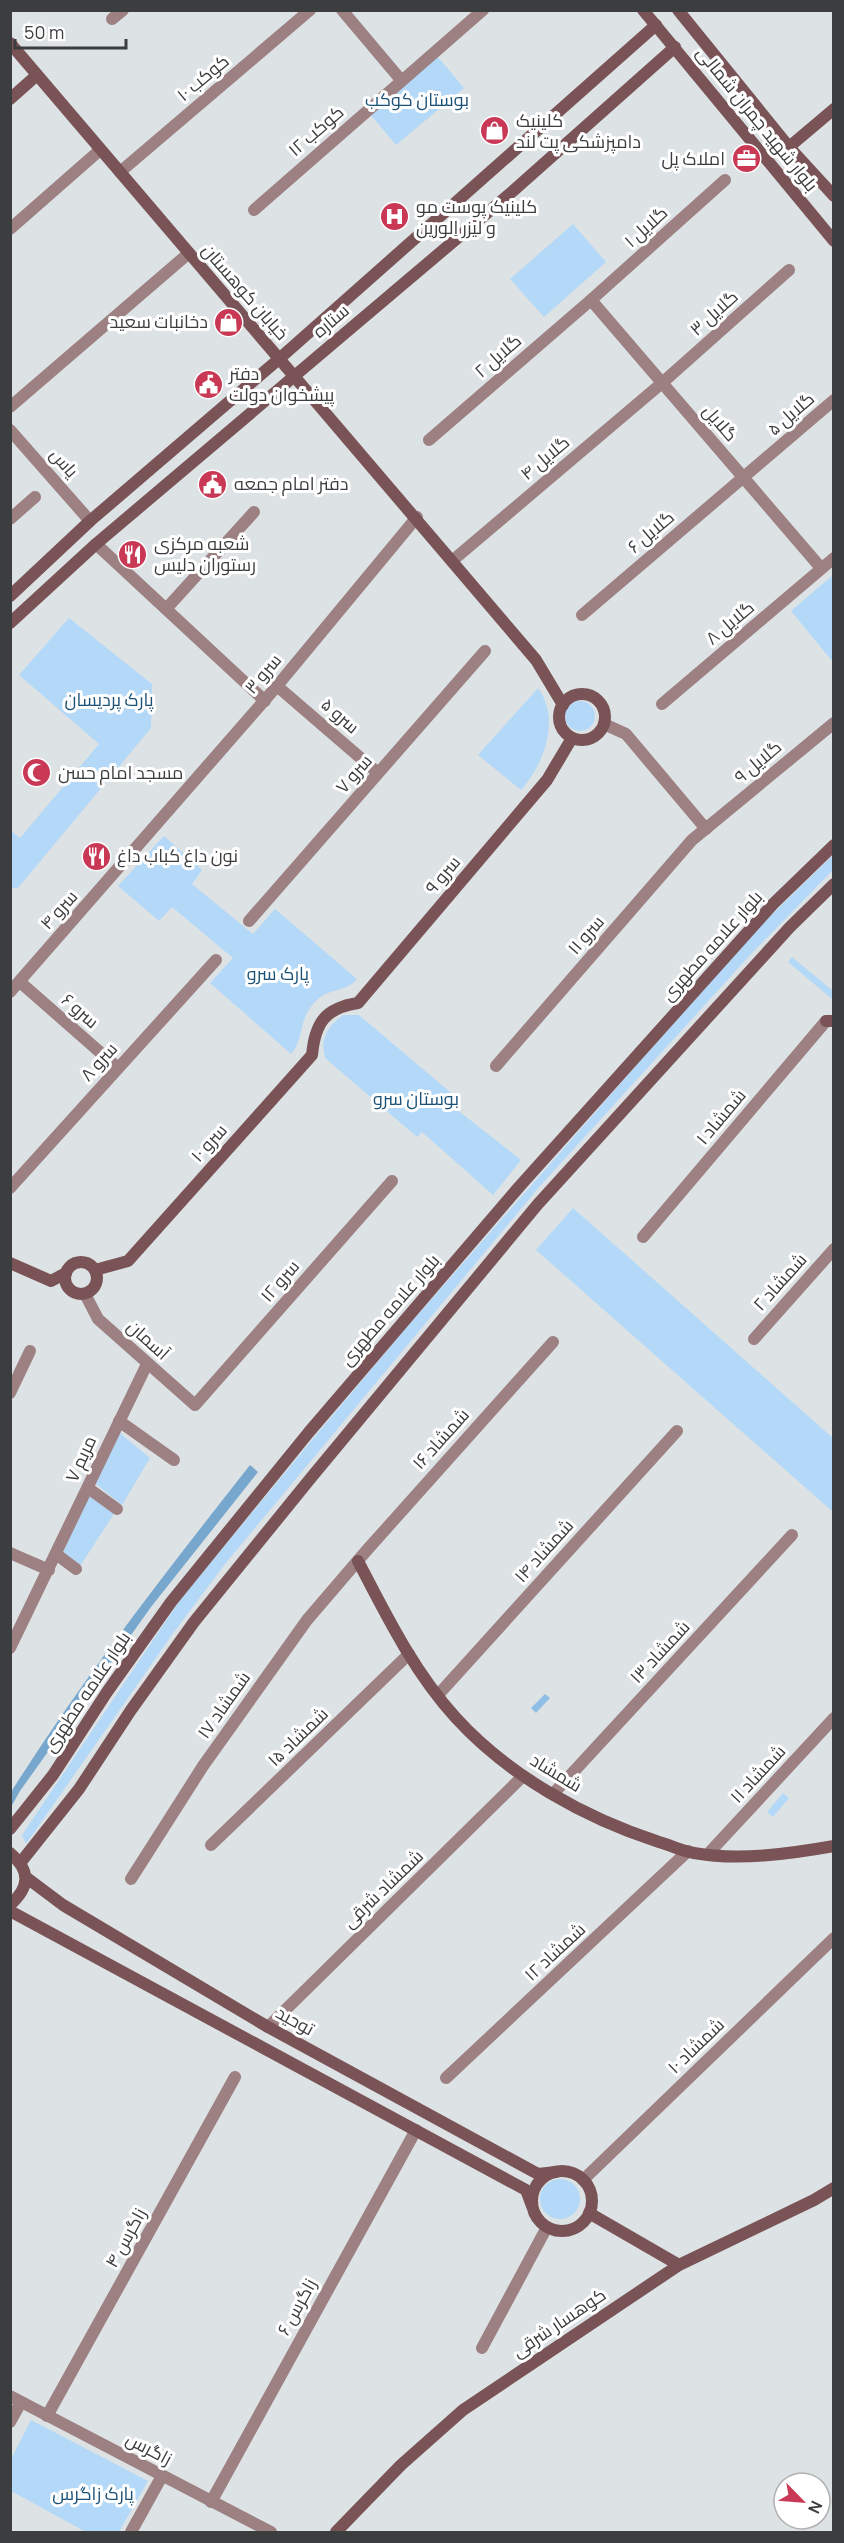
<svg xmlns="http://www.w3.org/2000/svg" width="844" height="2543" viewBox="0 0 844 2543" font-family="Manrope,Cairo,sans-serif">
	<rect width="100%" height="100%" fill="#dde2e5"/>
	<!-- green -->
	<g fill="#b4d9f8">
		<polygon points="437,56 464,88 396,145 369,113"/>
		<polygon points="573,224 606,262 544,317 510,279"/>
		<polygon points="833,575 833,662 791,611"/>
		<polygon points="69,618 152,684 151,728 18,888 11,888 11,831 20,838 99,744 19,675"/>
		<path d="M538,688C561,720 544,764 521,790L478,755Z"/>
		<circle cx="580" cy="716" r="15"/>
		<path d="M164,836L202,870L192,884L253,934L275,909L357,979C347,992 329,988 317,1000C297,1018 305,1039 291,1054L210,983L233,958L172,907L159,921L118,886Z"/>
		<polygon points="833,855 833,870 752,953 540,1186 225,1564 174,1632 26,1844 22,1835 180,1600 307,1446 401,1334 649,1051 763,923"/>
		<polygon points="792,957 833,991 832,999 788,962"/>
		<path d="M343,1015H359L456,1097L451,1105L521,1160L493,1195L422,1132L417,1137L325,1058C320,1038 327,1027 343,1015Z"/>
		<polygon points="573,1208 833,1438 833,1512 536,1250"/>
		<polygon points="120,1433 150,1458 122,1505 95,1483"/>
		<polygon points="89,1496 114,1514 80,1566 62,1551"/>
		<polygon points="783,1793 789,1798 773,1817 767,1812"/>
		<circle cx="560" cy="2199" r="20"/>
		<polygon points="31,2420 148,2481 119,2532 86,2532 11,2491 11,2459"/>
	</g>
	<!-- forest -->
	<path fill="#78a7ce" d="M250,1465L258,1472L151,1607L20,1791L11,1807V1792C83,1678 166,1572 250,1465Z"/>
	<!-- water -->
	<polygon fill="#8fbfe7" points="545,1694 550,1698 536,1713 531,1708"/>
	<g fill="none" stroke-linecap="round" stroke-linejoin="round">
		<!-- street -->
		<g stroke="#9c8082" stroke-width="12">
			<polyline points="342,10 401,80"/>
			<polyline points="112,19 123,10"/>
			<polyline points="120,172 310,10"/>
			<polyline points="254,210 483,10"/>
			<polyline points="10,229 100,150"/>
			<polyline points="591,300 821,568"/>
			<polyline points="10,407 189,253"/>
			<polyline points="10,430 90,521"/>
			<polyline points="429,440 591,300 725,180"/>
			<polyline points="10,519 35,497"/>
			<polyline points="96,544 265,701"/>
			<polyline points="452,561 662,383 789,270"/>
			<polyline points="166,609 254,512"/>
			<polyline points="582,615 834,400"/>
			<polyline points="277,686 378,773"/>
			<polyline points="662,704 834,558"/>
			<polyline points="604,724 626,734 706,829"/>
			<polyline points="249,921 485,651"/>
			<polyline points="20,982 118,1068"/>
			<polyline points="10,992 277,686 417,517"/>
			<polyline points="496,1066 692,840 834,723"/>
			<polyline points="10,1188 216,960"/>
			<polyline points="643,1237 826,1021"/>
			<polyline points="85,1294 98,1319 195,1405 392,1181"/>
			<polyline points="754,1339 834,1249"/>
			<polyline points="10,1393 30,1351"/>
			<polyline points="119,1421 174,1460"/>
			<polyline points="88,1488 117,1509"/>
			<polyline points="10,1553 49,1570"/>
			<polyline points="56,1554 76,1569"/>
			<polyline points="10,1648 147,1364"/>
			<polyline points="438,1695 677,1431"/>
			<polyline points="553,1794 792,1535"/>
			<polyline points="211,1845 409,1654"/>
			<polyline points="708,1854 834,1718"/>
			<polyline points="131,1879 203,1766 307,1620 367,1550 553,1342"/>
			<polyline points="268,2027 523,1776"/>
			<polyline points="446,2078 688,1851"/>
			<polyline points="583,2180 834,1938"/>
			<polyline points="482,2348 547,2227"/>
			<polyline points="10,2396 271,2532"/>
			<polyline points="47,2416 235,2077"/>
			<polyline points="10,2422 21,2402"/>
			<polyline points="211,2502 416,2130"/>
			<polyline points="131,2532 162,2476"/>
		</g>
		<!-- secondary -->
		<g stroke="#795356" stroke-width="12">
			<polyline points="643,10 834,241"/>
			<polyline points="678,10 789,147 834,196"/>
			<polyline points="10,43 536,660 563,705"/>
			<polyline points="10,99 37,75"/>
			<polyline points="789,147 834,109"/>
			<polyline points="10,596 90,521 279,359 656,25"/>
			<polyline points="10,623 96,544 513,191 675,47"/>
			<circle cx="582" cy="717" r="23"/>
			<polyline points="826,1021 834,1021"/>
			<circle cx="81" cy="1278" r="16"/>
			<polyline points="10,1263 51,1281 66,1273"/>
			<path d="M95,1270L128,1261L312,1055C315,1023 325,1008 358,1003L547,780L572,738"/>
			<path d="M358,1561C386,1615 414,1672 456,1718C509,1776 585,1818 659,1842C670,1845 682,1851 694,1853C738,1861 789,1854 834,1846"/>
			<polyline points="10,1829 53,1775 107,1692 171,1602 309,1432 519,1187 773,904 834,845"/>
			<path d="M10,1853C31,1871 30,1887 10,1905"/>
			<polyline points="21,1862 79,1789 131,1710 194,1622 310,1479 538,1204 790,927 834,884"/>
			<polyline points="27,1878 63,1905 268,2027 538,2174 556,2172"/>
			<polyline points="10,1911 526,2190 532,2206"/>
			<circle cx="562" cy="2201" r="30"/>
			<polyline points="589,2213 679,2265"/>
			<polyline points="336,2532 401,2465 463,2410 679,2265 814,2200 834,2188"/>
		</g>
	</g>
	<!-- icons -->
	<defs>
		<symbol id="shop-disc" viewBox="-11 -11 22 22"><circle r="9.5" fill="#c93956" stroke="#fff"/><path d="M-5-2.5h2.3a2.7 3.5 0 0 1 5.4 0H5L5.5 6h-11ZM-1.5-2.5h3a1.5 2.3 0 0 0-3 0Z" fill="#fff"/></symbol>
		<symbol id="office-disc" viewBox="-11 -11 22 22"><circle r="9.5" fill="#c93956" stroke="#fff"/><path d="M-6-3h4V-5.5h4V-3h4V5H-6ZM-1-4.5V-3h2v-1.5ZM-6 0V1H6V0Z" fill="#fff"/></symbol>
		<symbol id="hospital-disc" viewBox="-11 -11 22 22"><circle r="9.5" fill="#c93956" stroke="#fff"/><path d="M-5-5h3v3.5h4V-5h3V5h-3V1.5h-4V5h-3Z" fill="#fff"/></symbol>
		<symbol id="civic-disc" viewBox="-11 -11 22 22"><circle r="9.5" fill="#c93956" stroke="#fff"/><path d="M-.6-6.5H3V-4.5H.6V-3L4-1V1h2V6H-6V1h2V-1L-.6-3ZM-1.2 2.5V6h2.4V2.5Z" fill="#fff"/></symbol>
		<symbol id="restaurant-disc" viewBox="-11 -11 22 22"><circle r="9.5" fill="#c93956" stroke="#fff"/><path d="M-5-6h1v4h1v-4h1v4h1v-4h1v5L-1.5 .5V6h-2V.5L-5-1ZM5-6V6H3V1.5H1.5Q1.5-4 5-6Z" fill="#fff"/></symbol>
		<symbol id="mosque-disc" viewBox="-11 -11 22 22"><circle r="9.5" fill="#c93956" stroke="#fff"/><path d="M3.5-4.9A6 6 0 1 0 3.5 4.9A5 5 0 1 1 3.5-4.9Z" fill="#fff"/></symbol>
	</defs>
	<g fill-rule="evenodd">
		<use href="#shop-disc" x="478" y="114" width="33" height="33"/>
		<use href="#office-disc" x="730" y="142" width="33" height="33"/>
		<use href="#hospital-disc" x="378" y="200" width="33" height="33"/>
		<use href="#shop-disc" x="212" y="306" width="33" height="33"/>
		<use href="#civic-disc" x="192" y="368" width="33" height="33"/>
		<use href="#civic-disc" x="196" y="468" width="33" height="33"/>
		<use href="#restaurant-disc" x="116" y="538" width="33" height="33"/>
		<use href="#mosque-disc" x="20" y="756" width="33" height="33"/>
		<use href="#restaurant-disc" x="80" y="840" width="33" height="33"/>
	</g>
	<g text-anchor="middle" stroke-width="6" stroke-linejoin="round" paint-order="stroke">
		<!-- street labels -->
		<g font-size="18" fill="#3b3d3e" stroke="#fff">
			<text transform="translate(203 78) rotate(-40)" y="6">کوکب ۱۰</text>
			<text transform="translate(757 119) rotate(51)" y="6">بلوار شهید چمران شمالی</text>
			<text transform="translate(316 131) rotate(-41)" y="6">کوکب ۱۲</text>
			<text transform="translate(646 227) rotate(-42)" y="6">گلایل ۱</text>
			<text transform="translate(245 292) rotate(49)" y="6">خیابان کوهستان</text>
			<text transform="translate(714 313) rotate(-42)" y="6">گلایل ۳</text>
			<text transform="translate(331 321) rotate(-40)" y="6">ستاره</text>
			<text transform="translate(498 356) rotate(-41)" y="6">گلایل ۲</text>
			<text transform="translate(791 414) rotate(-41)" y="6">گلایل ۵</text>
			<text transform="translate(720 423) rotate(49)" y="6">گلایل</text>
			<text transform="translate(545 458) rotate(-40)" y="6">گلایل ۴</text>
			<text transform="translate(64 463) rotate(49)" y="6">یاس</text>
			<text transform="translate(651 532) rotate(-40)" y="6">گلایل ۶</text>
			<text transform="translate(730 623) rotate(-40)" y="6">گلایل ۸</text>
			<text transform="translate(263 674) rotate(-50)" y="6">سرو ۳</text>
			<text transform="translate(340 716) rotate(41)" y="6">سرو ۵</text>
			<text transform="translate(758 762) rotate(-40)" y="6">گلایل ۹</text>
			<text transform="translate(354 774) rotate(-49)" y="6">سرو ۷</text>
			<text transform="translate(443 875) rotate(-50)" y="6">سرو ۹</text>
			<text transform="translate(59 910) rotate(-48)" y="6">سرو ۴</text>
			<text transform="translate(586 935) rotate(-49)" y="6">سرو ۱۱</text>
			<text transform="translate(712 946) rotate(-48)" y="6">بلوار علامه مطهری</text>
			<text transform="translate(80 1011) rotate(41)" y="6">سرو ۶</text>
			<text transform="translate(99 1062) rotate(-48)" y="6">سرو ۸</text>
			<text transform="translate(721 1117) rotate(-50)" y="6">شمشاد ۱</text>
			<text transform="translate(209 1143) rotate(-48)" y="6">سرو ۱۰</text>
			<text transform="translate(280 1281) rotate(-49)" y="6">سرو ۱۲</text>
			<text transform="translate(780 1282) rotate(-48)" y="6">شمشاد ۲</text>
			<text transform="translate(390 1310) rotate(-49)" y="6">بلوار علامه مطهری</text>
			<text transform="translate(148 1340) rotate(42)" y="6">آسمان</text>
			<text transform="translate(441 1439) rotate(-48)" y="6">شمشاد ۱۶</text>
			<text transform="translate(81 1459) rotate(-65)" y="6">مریم ۷</text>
			<text transform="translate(544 1551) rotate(-48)" y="6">شمشاد ۱۴</text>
			<text transform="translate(660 1652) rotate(-47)" y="6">شمشاد ۱۳</text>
			<text transform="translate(87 1692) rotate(-56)" y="6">بلوار علامه مطهری</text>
			<text transform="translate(224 1705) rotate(-55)" y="6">شمشاد ۱۷</text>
			<text transform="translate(298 1737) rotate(-44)" y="6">شمشاد ۱۵</text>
			<text transform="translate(556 1773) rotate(31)" y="6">شمشاد</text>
			<text transform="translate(758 1774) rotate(-47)" y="6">شمشاد ۱۱</text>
			<text transform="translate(383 1889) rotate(-44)" y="6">شمشاد شرقی</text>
			<text transform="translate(555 1952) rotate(-43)" y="6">شمشاد ۱۲</text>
			<text transform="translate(295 2021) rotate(29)" y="6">توحید</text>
			<text transform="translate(696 2046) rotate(-44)" y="6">شمشاد ۱۰</text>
			<text transform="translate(126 2238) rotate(-61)" y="6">زاگرس ۴</text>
			<text transform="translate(297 2307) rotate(-61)" y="6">زاگرس ۶</text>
			<text transform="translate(559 2323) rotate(-34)" y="6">کوهسار شرقی</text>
			<text transform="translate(149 2449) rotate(28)" y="6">زاگرس</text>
		</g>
		<!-- park labels -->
		<g font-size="18" fill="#1b5177" stroke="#fff">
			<text x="417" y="106">بوستان کوکب</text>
			<text x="109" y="706">پارک پردیسان</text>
			<text x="278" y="980">پارک سرو</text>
			<text x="416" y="1105">بوستان سرو</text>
			<text x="93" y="2500">پارک زاگرس</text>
		</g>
		<!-- poi labels -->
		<g font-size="18" fill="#3b3d3e" stroke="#fff" text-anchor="start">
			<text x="516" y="127">کلینیک<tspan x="516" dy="21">دامپزشکی پت لند</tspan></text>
			<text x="725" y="165" text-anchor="end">املاک پل</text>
			<text x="416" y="213">کلینیک پوست مو<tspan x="416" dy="21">و لیزر اِلورین</tspan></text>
			<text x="208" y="328" text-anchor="end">دخانبات سعید</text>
			<text x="229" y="380">دفتر<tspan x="229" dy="21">پیشخوان دولت</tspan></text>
			<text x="234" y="490">دفتر امام جمعه</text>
			<text x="154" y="550">شعبه مرکزی<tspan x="154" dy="21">رستوران دلیس</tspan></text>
			<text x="58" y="779">مسجد امام حسن</text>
			<text x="117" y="862">نون داغ کباب داغ</text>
		</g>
	</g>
	<!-- border -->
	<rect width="844" height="2543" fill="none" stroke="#3b3d3e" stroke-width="24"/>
	<!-- north arrow -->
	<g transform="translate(802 2501) rotate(115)"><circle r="28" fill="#ffffff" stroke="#b1b1b2" stroke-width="1.5"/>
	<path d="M0-4.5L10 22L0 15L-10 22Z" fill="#c93956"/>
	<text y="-9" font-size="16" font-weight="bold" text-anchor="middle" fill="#3b3d3e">N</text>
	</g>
	<!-- scale -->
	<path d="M15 39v9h111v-9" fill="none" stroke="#3b3d3e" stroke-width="3"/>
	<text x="24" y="39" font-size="18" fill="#3b3d3e" stroke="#ffffff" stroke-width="4.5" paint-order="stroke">50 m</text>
</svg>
